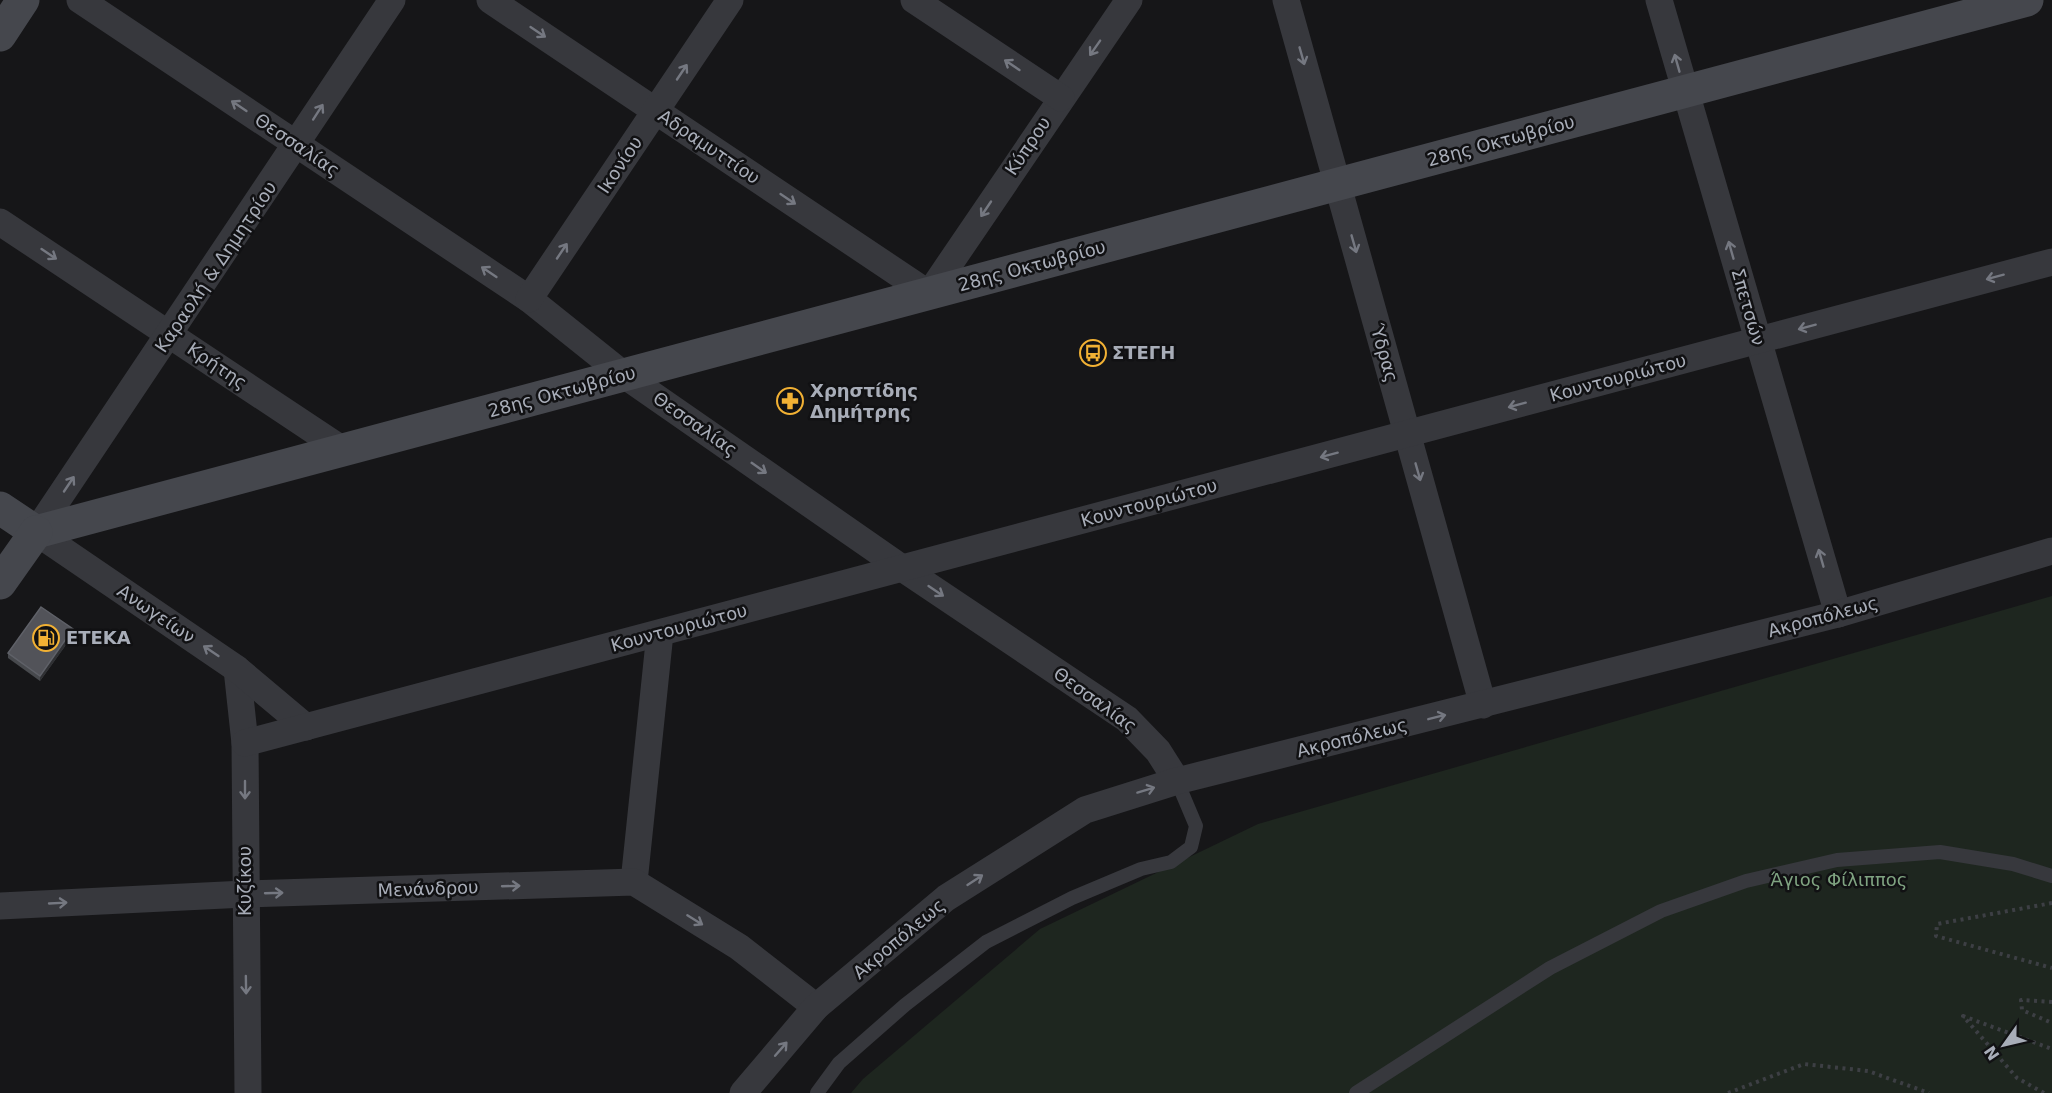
<svg xmlns="http://www.w3.org/2000/svg" width="2052" height="1093" viewBox="0 0 2052 1093" font-family="'DejaVu Sans',sans-serif">
	<rect width="100%" height="100%" fill="#161618"/>
	<!-- green -->
	<polygon fill="#1e261f" points="2052,596 2052,1093 851,1093 863,1079 1040,929 1258,824"/>
	<g fill="none" stroke-linecap="round" stroke-linejoin="round">
		<!-- path -->
		<g stroke="#3d3f44" stroke-width="4" stroke-dasharray="3 4.5" stroke-linecap="butt">
			<polyline points="2052,903 1937,924 1936,936 2052,968"/>
			<polyline points="2052,1002 2021,1000 2022,1010 2052,1023"/>
			<polyline points="1728,1093 1804,1064 1868,1071 1929,1093"/>
			<polyline points="2044,1093 2017,1078 1963,1016 2052,1049"/>
		</g>
		<!-- lane -->
		<g stroke="#37383d" stroke-width="14">
			<polyline points="817,1093 839,1063 905,1005 986,942 1072,898 1141,869 1171,862 1191,847 1196,826 1177,781"/>
			<polyline points="1356,1093 1550,968 1661,911 1746,881 1837,860 1940,852 2013,864 2052,876"/>
		</g>
		<!-- street -->
		<g stroke="#37383d" stroke-width="27">
			<polyline points="80,0 529,299 624,375 902,568 1127,719 1158,751 1177,781"/>
			<polyline points="490,0 929,294 1129,0"/>
			<polyline points="914,0 1061,98"/>
			<polyline points="1286,0 1483,705"/>
			<polyline points="1659,0 1838,614"/>
			<polyline points="0,222 343,450"/>
			<polyline points="529,299 730,0"/>
			<polyline points="237,669 245,743 248,1093"/>
			<polyline points="306,727 237,669 36,532 392,0"/>
			<polyline points="245,743 2052,262"/>
			<polyline points="634,882 660,633"/>
			<polyline points="0,906 245,894 634,882 739,947 816,1007"/>
			<polyline points="743,1093 816,1007 946,898 1085,810 1177,781 1838,614 2052,551"/>
		</g>
		<!-- secondary -->
		<g stroke="#45474d" stroke-width="33">
			<polyline points="0,35 23,0"/>
			<polyline points="0,508 36,532"/>
			<polyline points="36,532 2027,0"/>
			<polyline points="0,583 36,532"/>
		</g>
	</g>
	<!-- wall -->
	<polygon fill="#47494d" points="73,635 40,681 8,658 8,653"/>
	<!-- shaded-wall -->
	<polygon fill="#2f3033" points="73,629 73,635 40,681 40,676"/>
	<!-- building -->
	<polygon fill="#525359" stroke="#5f6168" stroke-width="1.5" points="41,607 73,629 40,676 8,653"/>
	<!-- one-way arrows -->
	<defs><path id="oneway-shaft" d="M-6 0H5M1.5-3L5.5 0L1.5 3" fill="none" stroke-width="1.6" stroke-linecap="round" stroke-linejoin="round" transform="scale(1.5)"/></defs>
	<g stroke="#757881">
		<use href="#oneway-shaft" transform="translate(538 32) rotate(34)"/>
		<use href="#oneway-shaft" transform="translate(1095 48) rotate(125)"/>
		<use href="#oneway-shaft" transform="translate(1302 56) rotate(74)"/>
		<use href="#oneway-shaft" transform="translate(1677 63) rotate(-106)"/>
		<use href="#oneway-shaft" transform="translate(1012 65) rotate(-146)"/>
		<use href="#oneway-shaft" transform="translate(682 72) rotate(-56)"/>
		<use href="#oneway-shaft" transform="translate(239 106) rotate(-146)"/>
		<use href="#oneway-shaft" transform="translate(318 112) rotate(-57)"/>
		<use href="#oneway-shaft" transform="translate(788 199) rotate(34)"/>
		<use href="#oneway-shaft" transform="translate(986 209) rotate(124)"/>
		<use href="#oneway-shaft" transform="translate(1354 244) rotate(74)"/>
		<use href="#oneway-shaft" transform="translate(1731 250) rotate(-106)"/>
		<use href="#oneway-shaft" transform="translate(562 251) rotate(-56)"/>
		<use href="#oneway-shaft" transform="translate(49 254) rotate(34)"/>
		<use href="#oneway-shaft" transform="translate(489 272) rotate(-146)"/>
		<use href="#oneway-shaft" transform="translate(1995 277) rotate(165)"/>
		<use href="#oneway-shaft" transform="translate(1807 327) rotate(165)"/>
		<use href="#oneway-shaft" transform="translate(1517 405) rotate(165)"/>
		<use href="#oneway-shaft" transform="translate(1329 455) rotate(165)"/>
		<use href="#oneway-shaft" transform="translate(759 468) rotate(35)"/>
		<use href="#oneway-shaft" transform="translate(1418 472) rotate(74)"/>
		<use href="#oneway-shaft" transform="translate(69 484) rotate(-56)"/>
		<use href="#oneway-shaft" transform="translate(1821 558) rotate(-106)"/>
		<use href="#oneway-shaft" transform="translate(936 591) rotate(34)"/>
		<use href="#oneway-shaft" transform="translate(211 651) rotate(-146)"/>
		<use href="#oneway-shaft" transform="translate(1437 717) rotate(-14)"/>
		<use href="#oneway-shaft" transform="translate(245 790) rotate(90)"/>
		<use href="#oneway-shaft" transform="translate(1146 790) rotate(-17)"/>
		<use href="#oneway-shaft" transform="translate(975 880) rotate(-33)"/>
		<use href="#oneway-shaft" transform="translate(511 886) rotate(-2)"/>
		<use href="#oneway-shaft" transform="translate(274 893) rotate(-2)"/>
		<use href="#oneway-shaft" transform="translate(58 903) rotate(-3)"/>
		<use href="#oneway-shaft" transform="translate(695 920) rotate(32)"/>
		<use href="#oneway-shaft" transform="translate(246 985) rotate(89)"/>
		<use href="#oneway-shaft" transform="translate(781 1049) rotate(-49)"/>
	</g>
	<!-- icons -->
	<defs>
		<symbol id="bus-ring" viewBox="-11 -11 22 22"><circle r="9.5" fill="#111113" stroke="#f2b134" stroke-width="1.5"/><path d="M-5-6H5V4H4V6H2V4H-2V6H-4V4H-5ZM-3.5-4V0h7V-4ZM-3.5 1.2v1.5H-2V1.2ZM2 1.2v1.5H3.5V1.2Z" fill="#f2b134"/></symbol>
		<symbol id="pharmacy-ring" viewBox="-11 -11 22 22"><circle r="9.5" fill="#111113" stroke="#f2b134" stroke-width="1.5"/><path d="M-2-6h4v4h4v4h-4v4h-4v-4h-4v-4h4Z" fill="#f2b134"/></symbol>
		<symbol id="fuel-ring" viewBox="-11 -11 22 22"><circle r="9.5" fill="#111113" stroke="#f2b134" stroke-width="1.5"/><path d="M-5.5-6h7V0h2V4h1.3V-2.5L3-4.5l.8-.8L6-3V5H2.5V1h-1V6h-7ZM-4.2-4.7v3.2H.2V-4.7Z" fill="#f2b134"/></symbol>
	</defs>
	<g fill-rule="evenodd">
		<use href="#bus-ring" x="1078" y="338" width="30" height="30"/>
		<use href="#pharmacy-ring" x="775" y="386" width="30" height="30"/>
		<use href="#fuel-ring" x="31" y="623" width="30" height="30"/>
	</g>
	<g text-anchor="middle" stroke-width="5" stroke-linejoin="round" paint-order="stroke">
		<!-- street labels -->
		<g font-size="18" fill="#a8adb8" stroke="#111113">
			<text transform="translate(1501 141) rotate(-15)" y="6">28ης Οκτωβρίου</text>
			<text transform="translate(297 145) rotate(34)" y="6">Θεσσαλίας</text>
			<text transform="translate(1028 146) rotate(-56)" y="6">Κύπρου</text>
			<text transform="translate(709 147) rotate(34)" y="6">Αδραμυττίου</text>
			<text transform="translate(620 165) rotate(-56)" y="6">Ικονίου</text>
			<text transform="translate(1032 266) rotate(-15)" y="6">28ης Οκτωβρίου</text>
			<text transform="translate(216 267) rotate(-56)" y="6">Καραολή &amp; Δημητρίου</text>
			<text transform="translate(1748 307) rotate(74)" y="6">Σπετσών</text>
			<text transform="translate(1384 353) rotate(74)" y="6">Ύδρας</text>
			<text transform="translate(217 366) rotate(34)" y="6">Κρήτης</text>
			<text transform="translate(1618 378) rotate(-15)" y="6">Κουντουριώτου</text>
			<text transform="translate(562 392) rotate(-15)" y="6">28ης Οκτωβρίου</text>
			<text transform="translate(695 424) rotate(35)" y="6">Θεσσαλίας</text>
			<text transform="translate(1149 503) rotate(-15)" y="6">Κουντουριώτου</text>
			<text transform="translate(156 614) rotate(34)" y="6">Ανωγείων</text>
			<text transform="translate(1823 617) rotate(-15)" y="6">Ακροπόλεως</text>
			<text transform="translate(679 628) rotate(-15)" y="6">Κουντουριώτου</text>
			<text transform="translate(1095 700) rotate(36)" y="6">Θεσσαλίας</text>
			<text transform="translate(1352 738) rotate(-14)" y="6">Ακροπόλεως</text>
			<text transform="translate(245 881) rotate(-90)" y="6">Κυζίκου</text>
			<text transform="translate(428 889) rotate(-2)" y="6">Μενάνδρου</text>
			<text transform="translate(899 939) rotate(-40)" y="6">Ακροπόλεως</text>
		</g>
		<!-- poi labels -->
		<g font-size="18" font-weight="bold" fill="#a8adb8" stroke="#111113" text-anchor="start">
			<text x="1112" y="359">ΣΤΕΓΗ</text>
			<text x="810" y="397">Χρηστίδης<tspan x="810" dy="21">Δημήτρης</tspan></text>
			<text x="66" y="644">ΕΤΕΚΑ</text>
		</g>
		<!-- park labels -->
		<g font-size="18" fill="#7fa381" stroke="#111113">
			<text x="1839" y="886">Άγιος Φίλιππος</text>
		</g>
	</g>
	<!-- north arrow -->
	<g transform="translate(2004 1045) rotate(236)" stroke="#111113" stroke-width="4.5" paint-order="stroke">
	<path d="M0-4.5L10 22L0 15L-10 22Z" fill="#a8adb8"/>
	<text y="-9" font-size="16" font-weight="bold" text-anchor="middle" fill="#a8adb8">N</text>
	</g>
</svg>
